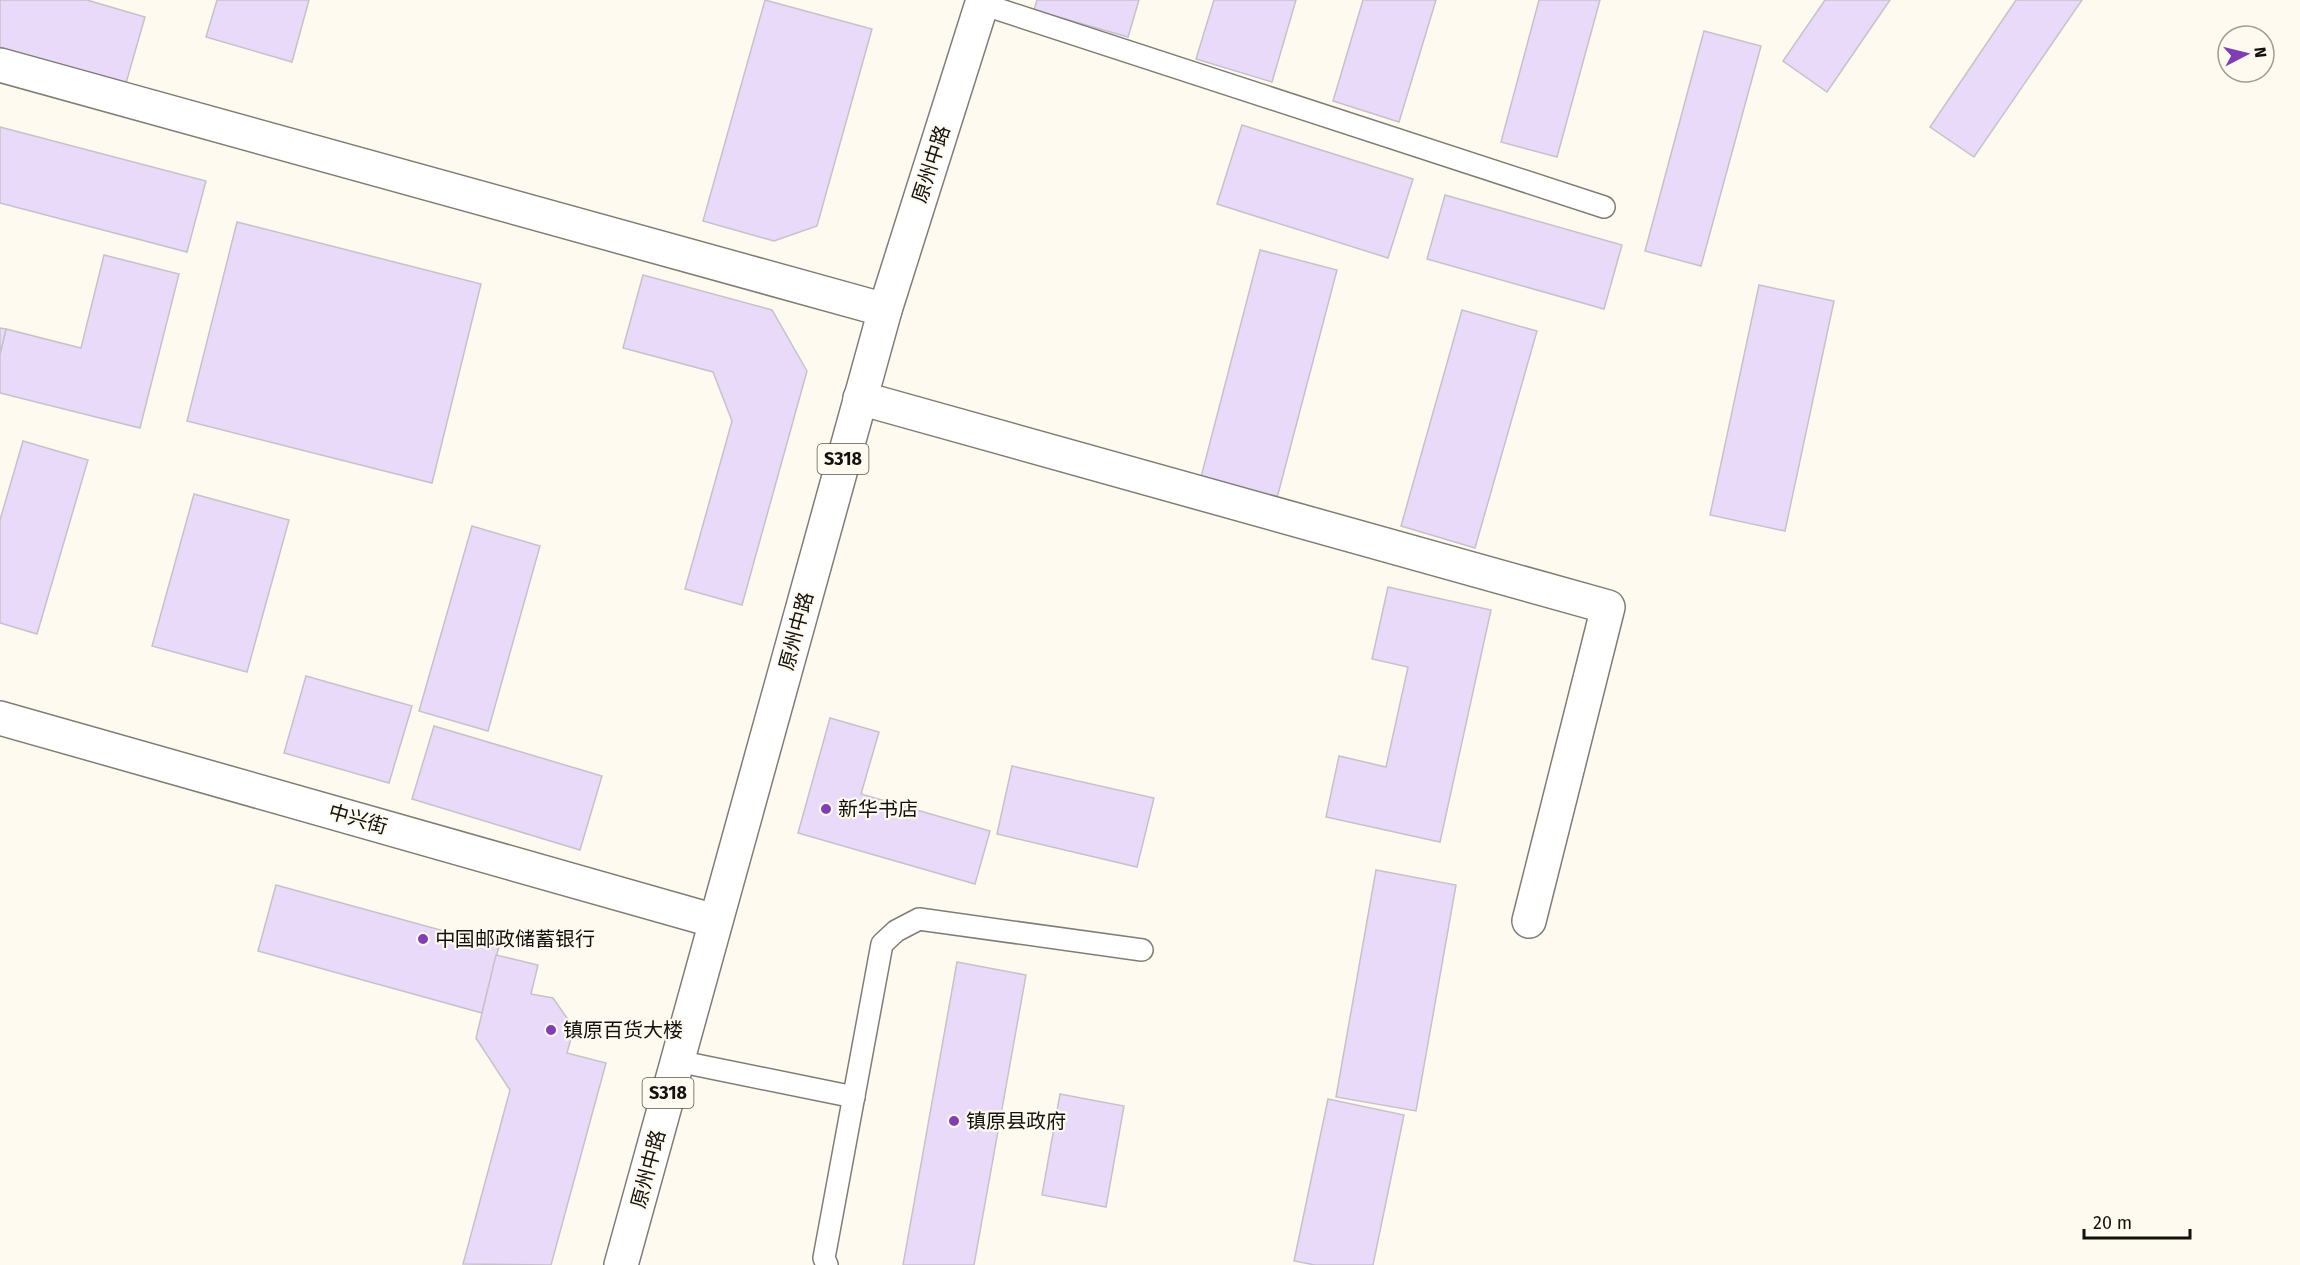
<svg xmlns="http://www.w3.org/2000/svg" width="2300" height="1265" viewBox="0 0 2300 1265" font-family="'Fira Sans','Noto Sans SC',sans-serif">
	<rect width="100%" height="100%" fill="#fefaf0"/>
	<!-- building -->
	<g fill="#e9daf9" stroke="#c6c2ca" stroke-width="1.5">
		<polygon points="0,0 87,0 145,17 126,83 0,47"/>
		<polygon points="217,0 309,0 292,62 206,37"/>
		<polygon points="765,0 872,29 817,226 774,241 703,221"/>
		<polygon points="1037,0 1139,0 1128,37 1034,10"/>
		<polygon points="1214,0 1296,0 1272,82 1196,59"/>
		<polygon points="1363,0 1436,0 1399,122 1333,101"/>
		<polygon points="1539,0 1600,0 1557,157 1501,142"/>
		<polygon points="1825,0 1890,0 1827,92 1783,61"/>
		<polygon points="2016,0 2082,0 1974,157 1930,127"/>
		<polygon points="1704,31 1761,46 1701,266 1645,251"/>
		<polygon points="1242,125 1413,179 1388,258 1217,204"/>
		<polygon points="0,127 206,181 187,252 0,203"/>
		<polygon points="1445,195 1622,245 1604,309 1427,259"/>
		<polygon points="237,222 481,284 432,483 187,421"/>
		<polygon points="1260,250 1337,270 1277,498 1201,477"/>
		<polygon points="104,255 179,274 140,428 0,393 0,354 6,329 81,348"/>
		<polygon points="643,275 772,310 807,371 742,605 685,589 732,421 713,372 623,348"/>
		<polygon points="1759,285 1834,301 1785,531 1710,515"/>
		<polygon points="1462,310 1537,331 1475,548 1401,526"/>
		<polygon points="0,328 6,329 0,354"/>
		<polygon points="23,441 88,460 37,634 0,623 0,520"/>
		<polygon points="194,494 289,520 247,672 152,646"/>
		<polygon points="472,526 540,546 488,731 419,711"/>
		<polygon points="1388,587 1491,610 1440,842 1326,817 1339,756 1386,767 1408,667 1372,659"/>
		<polygon points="306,676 412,706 389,783 284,753"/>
		<polygon points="830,718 879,732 861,794 990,831 975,884 798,833"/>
		<polygon points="434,726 602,776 580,850 412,799"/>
		<polygon points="1012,766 1154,798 1137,867 997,834"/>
		<polygon points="1376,870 1456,885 1416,1111 1336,1097"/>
		<polygon points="276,885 499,946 482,1013 258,951"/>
		<polygon points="496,955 538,965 531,994 553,998 574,1028 567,1053 606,1063 551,1265 463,1264 510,1090 476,1038"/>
		<polygon points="957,962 1026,975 974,1265 903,1265"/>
		<polygon points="1060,1094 1124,1106 1106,1207 1042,1195"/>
		<polygon points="1328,1099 1404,1115 1373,1265 1315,1265 1294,1261"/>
	</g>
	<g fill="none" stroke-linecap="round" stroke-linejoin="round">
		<defs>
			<g id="lane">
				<polyline points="982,4 1604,207"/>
				<polyline points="677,1061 854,1097"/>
				<polyline points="827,1265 824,1258 882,944 896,931 919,919 1142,950"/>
			</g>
			<g id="street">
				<polyline points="860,398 1608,607 1529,921"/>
				<polyline points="0,718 715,921"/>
			</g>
			<polyline id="secondary" points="0,65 885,310"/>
			<polyline id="primary" points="621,1265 885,310 983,0"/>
		</defs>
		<!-- lane casing -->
		<use href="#lane" stroke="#807d74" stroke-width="24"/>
		<!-- street casing -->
		<use href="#street" stroke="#807d74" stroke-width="36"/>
		<!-- secondary casing -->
		<use href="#secondary" stroke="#807d74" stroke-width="36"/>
		<!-- primary casing -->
		<use href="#primary" stroke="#807d74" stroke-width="36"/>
		<!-- lane -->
		<use href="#lane" stroke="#fff" stroke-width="21"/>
		<!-- street -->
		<use href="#street" stroke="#fff" stroke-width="33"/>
		<!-- secondary -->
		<use href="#secondary" stroke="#fff" stroke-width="33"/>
		<!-- primary -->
		<use href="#primary" stroke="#fff" stroke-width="33"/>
	</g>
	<!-- markers -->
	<g fill="#813eb2" stroke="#fefaf0" stroke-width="2">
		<circle cx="826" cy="809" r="6"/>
		<circle cx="423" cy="939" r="6"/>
		<circle cx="551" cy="1030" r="6"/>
		<circle cx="954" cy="1121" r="6"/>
	</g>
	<g text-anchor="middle" stroke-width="4.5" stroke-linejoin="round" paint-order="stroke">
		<!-- shield labels -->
		<g fill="#fefaf0" stroke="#595752" stroke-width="1.5">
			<rect x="817.5" y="444" width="51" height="30" rx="4.5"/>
			<rect x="642.5" y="1078" width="51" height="30" rx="4.5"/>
		</g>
		<g font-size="18" font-weight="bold" fill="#12110e">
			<text x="843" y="465">S318</text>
			<text x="668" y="1099">S318</text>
		</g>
		<!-- street labels -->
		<g font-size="20" fill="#12110e" stroke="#fefaf0">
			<text transform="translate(931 164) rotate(-72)" y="7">原州中路</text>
			<text transform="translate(796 631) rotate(-75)" y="7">原州中路</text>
			<text transform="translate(358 819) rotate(16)" y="7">中兴街</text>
			<text transform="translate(648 1169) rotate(-75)" y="7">原州中路</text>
		</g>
		<!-- poi labels -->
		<g font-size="20" fill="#12110e" stroke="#fefaf0" text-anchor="start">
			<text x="838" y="816">新华书店</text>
			<text x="435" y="946">中国邮政储蓄银行</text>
			<text x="563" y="1037">镇原百货大楼</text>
			<text x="966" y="1128">镇原县政府</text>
		</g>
	</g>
	<!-- north arrow -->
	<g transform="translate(2246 54) rotate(83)"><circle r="28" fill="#fefaf0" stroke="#a09d96" stroke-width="1.5"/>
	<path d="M0-4.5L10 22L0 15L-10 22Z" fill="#813eb2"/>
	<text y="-9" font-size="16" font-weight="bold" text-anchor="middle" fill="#12110e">N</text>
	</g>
	<!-- scale -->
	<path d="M2084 1229v9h106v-9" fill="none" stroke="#12110e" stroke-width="3"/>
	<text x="2093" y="1229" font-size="18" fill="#12110e" stroke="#fefaf0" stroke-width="4.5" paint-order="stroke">20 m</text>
</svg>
